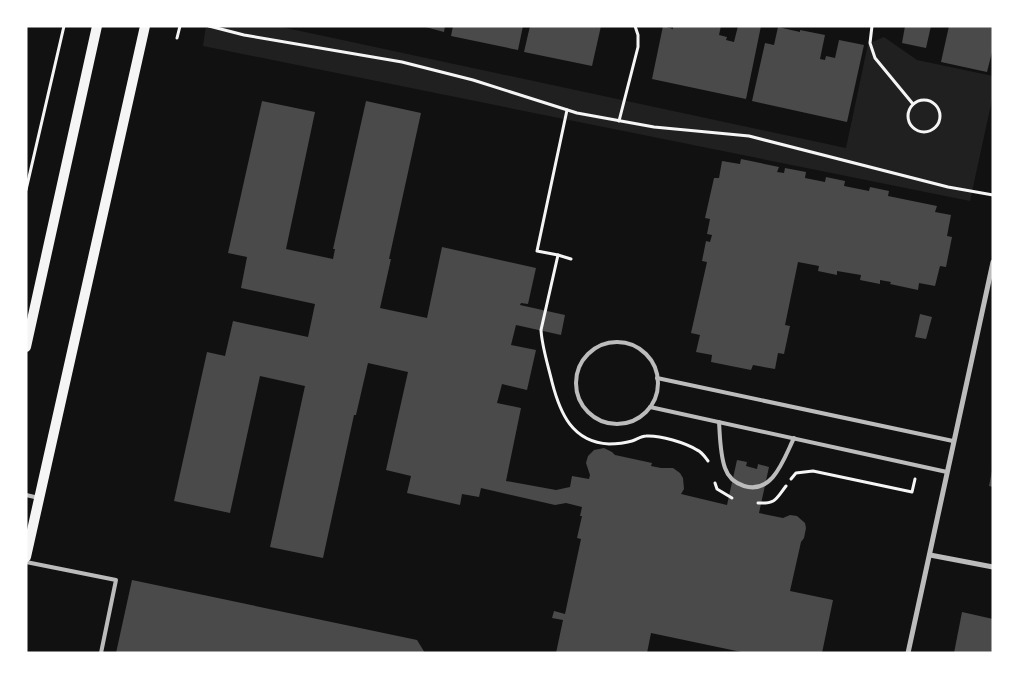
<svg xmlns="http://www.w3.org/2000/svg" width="1019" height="679" viewBox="0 0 1019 679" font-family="'Fira Sans',sans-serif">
	<rect width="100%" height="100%" fill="#111"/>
	<!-- green -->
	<polygon fill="#202020" points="206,26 277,26 846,148 868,44 884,37 917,60 993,76 993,95 970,201 203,46"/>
	<!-- building -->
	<g fill="#4a4a4a">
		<polygon points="422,26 445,26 444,32"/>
		<polygon points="453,26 523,26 518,50 451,36"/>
		<polygon points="530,26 601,26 592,66 524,52"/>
		<polygon points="663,26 673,29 673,26 721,26 719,35 727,37 726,40 734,42 738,26 761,26 746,99 652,79"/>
		<polygon points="905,26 931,26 926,48 902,43"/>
		<polygon points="949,26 993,26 993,48 987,72 941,62"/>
		<polygon points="778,27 800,32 800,30 825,35 820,59 825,60 826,56 835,58 839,40 864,45 847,122 752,101 765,43 774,45"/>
		<polygon points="262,101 315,112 286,249 333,259 335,249 333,249 366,101 421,113 389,259 391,259 380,308 427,318 442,247 536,268 528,304 521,303 520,305 565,315 561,335 516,325 511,345 536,350 527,390 502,384 497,403 521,408 506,481 556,490 570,487 572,476 589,479 590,475 586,463 588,456 594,450 604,448 612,452 615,455 652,463 651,466 661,468 673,468 680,473 683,478 684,489 681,494 727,505 737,460 747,462 746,466 757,469 758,464 769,467 759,513 783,518 790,515 797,516 805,523 806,528 804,538 801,542 790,591 833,600 822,653 746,653 651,633 647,653 556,653 563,620 552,618 554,611 565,614 581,539 577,538 582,516 580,516 582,507 566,503 555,505 481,488 479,497 462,494 460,505 407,493 411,476 386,470 408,372 368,363 356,415 354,415 323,558 270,547 305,386 260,376 230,513 174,501 207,352 225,356 233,321 308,337 315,304 241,288 247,257 228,253"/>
		<polygon points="741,159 779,167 777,172 784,173 785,168 806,172 805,178 825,182 826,177 845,181 844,186 869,191 870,187 889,191 888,196 937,206 935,212 951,215 947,236 952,237 946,267 940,266 935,286 919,283 918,290 890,284 891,282 880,280 880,284 860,280 861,275 837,271 837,275 818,271 819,266 798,262 785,325 790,326 784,354 778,353 775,369 753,365 751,370 711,362 712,355 696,352 700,335 691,333 707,262 702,261 706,241 710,242 712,235 707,234 710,219 705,218 714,178 719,178 722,161 740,164"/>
		<polygon points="920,314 932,317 926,339 915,337"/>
		<polygon points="992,471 993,471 993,487 989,486"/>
		<polygon points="132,580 417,640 425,653 116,653"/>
		<polygon points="962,612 993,619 993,653 954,653"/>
	</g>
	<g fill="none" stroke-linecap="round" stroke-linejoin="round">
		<!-- path -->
		<g stroke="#f5f5f5" stroke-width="3">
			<polyline points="209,26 244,35 402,62 473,80 577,113 654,127 749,136 948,187 993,195"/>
			<polyline points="872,26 870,43 875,58 913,104"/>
			<polyline points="177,38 180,26"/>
			<circle cx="924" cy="116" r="16"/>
			<path d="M567,110L537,251L558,255L541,330C542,347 548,365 552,382C560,413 572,442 609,444C616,444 625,443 632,441C636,440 641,436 646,436C660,435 686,443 697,450C702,452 705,457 708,461"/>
			<polyline points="619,121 638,47 638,35 635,26"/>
			<polyline points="26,190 64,26"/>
			<polyline points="558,255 571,259"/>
			<polyline points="791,479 796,473 813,471 912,492 915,479"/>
			<polyline points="715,483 717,489 732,498"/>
			<path d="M758,503C776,504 776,499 786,486"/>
		</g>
		<!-- service -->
		<g stroke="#bcbcbc" stroke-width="4">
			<circle cx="617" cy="383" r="41"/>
			<polyline points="657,378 953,441"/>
			<polyline points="650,407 947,472"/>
			<path d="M719,422C720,436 720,454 725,468C728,477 735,483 744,486C773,495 784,458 794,438"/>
			<polyline points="26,495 39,498"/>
			<polyline points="26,562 116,580 101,653"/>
		</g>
		<!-- minor -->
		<g stroke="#bcbcbc" stroke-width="5">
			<polyline points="930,555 993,567"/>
			<polyline points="908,653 993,262"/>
		</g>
		<!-- secondary -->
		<g stroke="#f5f5f5" stroke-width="10">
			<polyline points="26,347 97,26"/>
			<polyline points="26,557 145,26"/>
		</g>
	</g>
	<!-- border -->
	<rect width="1019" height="679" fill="none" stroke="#ffffff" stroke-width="55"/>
</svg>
